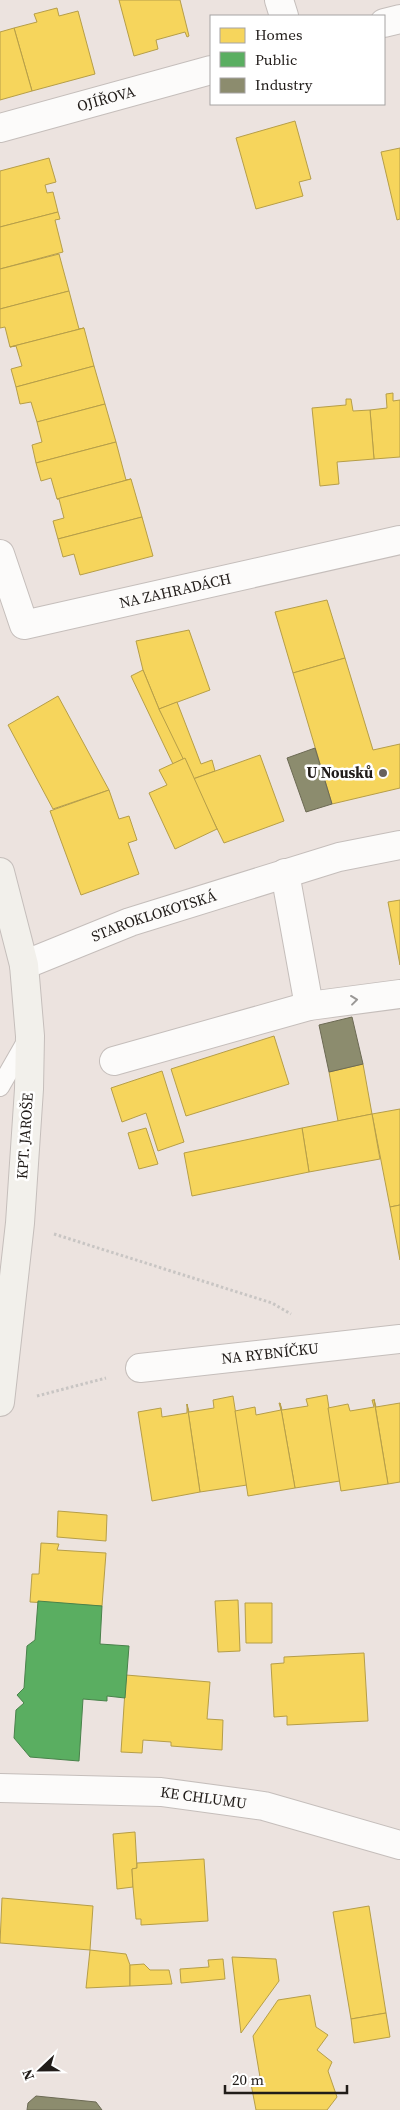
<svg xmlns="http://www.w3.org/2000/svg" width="400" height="2110" viewBox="0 0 400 2110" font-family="'Source Serif 4',serif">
	<rect width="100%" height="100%" fill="#ece3df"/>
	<!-- homes -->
	<g fill="#f6d55c" stroke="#b69e48">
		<polygon points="119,0 180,0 189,36 187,37 185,32 156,40 158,49 134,56"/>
		<polygon points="57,8 59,16 78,11 95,74 32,91 14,28 37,22 34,14"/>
		<polygon points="14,28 32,91 0,100 0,32"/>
		<polygon points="295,121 311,179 299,182 303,196 256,209 236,138"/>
		<polygon points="400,148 400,219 397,220 381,152"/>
		<polygon points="49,158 56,182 45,185 47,193 53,192 58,212 0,227 0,171"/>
		<polygon points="58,212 60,219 55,220 63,252 0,269 0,227"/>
		<polygon points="59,254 69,291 0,309 0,269"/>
		<polygon points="69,291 79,329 84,328 10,347 5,327 0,328 0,309"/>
		<polygon points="84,328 94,366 16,387 11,369 22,366 16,346 10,347"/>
		<polygon points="94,366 105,404 37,422 31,402 20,404 16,387"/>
		<polygon points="393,393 393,401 400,400 400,457 374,459 370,410 387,408 386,394"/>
		<polygon points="346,399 351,399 353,411 370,410 374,459 337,462 339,484 320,486 312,408 346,405"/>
		<polygon points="105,404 116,442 36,463 32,445 42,442 37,422"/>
		<polygon points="116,442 126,480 131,479 57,499 51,478 41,481 36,463"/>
		<polygon points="131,479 142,517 58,539 53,521 64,518 59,499 57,499"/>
		<polygon points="142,517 153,556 80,575 74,554 63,557 58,539"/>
		<polygon points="327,600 345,658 293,673 275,612"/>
		<polygon points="189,630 210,690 159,709 143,670 136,641"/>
		<polygon points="345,658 373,750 400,744 400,788 332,804 293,673"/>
		<polygon points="143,670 159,709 185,758 173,764 131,676"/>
		<polygon points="58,696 109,790 53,809 8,725"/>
		<polygon points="177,702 201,764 212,760 215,771 193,779 159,709"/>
		<polygon points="260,755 284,821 224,843 193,779"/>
		<polygon points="185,758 217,829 175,849 149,793 167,785 159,770"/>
		<polygon points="109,790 119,819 129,816 137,840 128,843 139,874 81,895 50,811"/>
		<polygon points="400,900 400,965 388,902"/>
		<polygon points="274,1036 289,1084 186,1116 171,1069"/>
		<polygon points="363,1064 372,1114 338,1121 329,1072"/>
		<polygon points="162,1071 184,1142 158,1151 146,1113 122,1122 111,1088"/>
		<polygon points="400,1109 400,1205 390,1207 372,1114"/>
		<polygon points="372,1114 380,1159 309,1172 302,1128"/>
		<polygon points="146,1128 158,1164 139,1169 128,1133"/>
		<polygon points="302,1128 309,1172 192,1196 184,1153"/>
		<polygon points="400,1205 400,1260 390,1207"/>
		<polygon points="327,1395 340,1481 295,1488 280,1403 282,1410 308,1406 306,1399"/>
		<polygon points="233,1396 247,1485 200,1492 187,1404 189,1412 214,1408 213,1400"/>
		<polygon points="374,1399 376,1407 400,1403 400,1482 388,1484"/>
		<polygon points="372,1400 374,1400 388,1484 341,1491 328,1408 348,1404 350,1411 374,1407"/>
		<polygon points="279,1403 280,1403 295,1488 248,1496 235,1411 255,1407 256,1415 281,1410"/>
		<polygon points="187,1404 200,1492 152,1501 138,1412 161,1408 162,1417 187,1413"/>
		<polygon points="58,1511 107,1515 106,1541 57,1537"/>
		<polygon points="41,1543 59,1544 57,1550 106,1553 102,1606 30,1602 32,1574 39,1574"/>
		<polygon points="238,1600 240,1651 218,1652 215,1601"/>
		<polygon points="245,1603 272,1603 272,1643 246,1643"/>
		<polygon points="364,1653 368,1721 287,1725 287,1716 274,1717 271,1664 284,1663 284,1657"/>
		<polygon points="126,1675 210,1682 207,1719 223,1720 222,1750 171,1746 171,1742 143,1740 142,1753 121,1752"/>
		<polygon points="135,1832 137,1868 132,1869 133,1887 117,1889 113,1834"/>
		<polygon points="204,1859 208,1921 141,1925 141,1919 136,1919 133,1887 132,1869 137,1868 137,1863"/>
		<polygon points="2,1898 93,1906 90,1950 0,1943"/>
		<polygon points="369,1906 386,2013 351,2019 333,1912"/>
		<polygon points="90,1950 126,1954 130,1965 130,1986 86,1988"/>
		<polygon points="232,1957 276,1959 279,1981 241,2033"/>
		<polygon points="223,1959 225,1979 181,1983 180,1969 209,1967 208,1960"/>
		<polygon points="144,1964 150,1970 169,1970 172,1984 130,1986 130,1965"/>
		<polygon points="310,1995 316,2027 328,2035 317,2050 332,2062 328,2071 337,2097 327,2110 256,2110 251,2084 261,2083 253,2036 278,2000"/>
		<polygon points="386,2013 390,2037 354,2043 351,2019"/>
	</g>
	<!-- public -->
	<polygon fill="#5aae61" stroke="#49824b" points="38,1601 102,1606 100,1644 129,1646 125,1698 107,1696 107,1701 83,1699 79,1761 30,1757 14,1738 16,1710 24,1703 17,1695 24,1688 27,1646 35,1640"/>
	<!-- industry -->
	<g fill="#8c8c6e" stroke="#6c6a54">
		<polygon points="315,748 332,804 306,812 287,758"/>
		<polygon points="352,1017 363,1064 329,1072 319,1025"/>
		<polygon points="36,2096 96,2102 102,2110 27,2110 28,2103"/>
	</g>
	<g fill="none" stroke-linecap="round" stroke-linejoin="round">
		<defs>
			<polyline id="lane" points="0,1087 27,1040"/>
			<g id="street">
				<polyline points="279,0 284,16"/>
				<polyline points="384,23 400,19"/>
				<path id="s1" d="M0,128L211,70"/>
				<path id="s2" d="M0,554L24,625L400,540"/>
				<polyline points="285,873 309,1006"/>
				<path id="s3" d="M24,965L130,922L339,857L400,845"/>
				<polyline points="114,1061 309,1006 400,994"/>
				<path id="s4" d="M140,1368L400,1339"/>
				<path id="s5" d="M0,1788L161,1792L264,1806L400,1845"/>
			</g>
			<polyline id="secondary" points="0,872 24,965 30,1036 29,1089 20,1223 0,1402"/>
		</defs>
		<!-- lane casing -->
		<use href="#lane" stroke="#c5bebb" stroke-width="20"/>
		<!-- street casing -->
		<use href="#street" stroke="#c5bebb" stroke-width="30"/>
		<!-- secondary casing -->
		<use href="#secondary" stroke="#c5bebb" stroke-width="30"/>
		<!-- path -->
		<g stroke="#c8c5c3" stroke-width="3" stroke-dasharray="2.5 2.5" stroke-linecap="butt">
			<polyline points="54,1234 272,1303 291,1314"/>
			<polyline points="37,1396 106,1378"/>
		</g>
		<!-- lane -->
		<use href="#lane" stroke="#fcfbfa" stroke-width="18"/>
		<!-- street -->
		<use href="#street" stroke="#fcfbfa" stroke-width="28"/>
		<!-- secondary -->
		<use href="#secondary" stroke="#f2f0eb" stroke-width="28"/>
	</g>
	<!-- one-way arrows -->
	<defs><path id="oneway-chevron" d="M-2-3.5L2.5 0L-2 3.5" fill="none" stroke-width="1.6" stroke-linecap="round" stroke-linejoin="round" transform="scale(1.25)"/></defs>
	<use stroke="#999795" href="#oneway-chevron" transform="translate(354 1000) rotate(-7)"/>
	<!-- markers -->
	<circle fill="#68625e" stroke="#fff" stroke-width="2" cx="383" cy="773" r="5"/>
	<g text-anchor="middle" stroke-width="5" stroke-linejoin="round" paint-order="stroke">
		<!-- street labels -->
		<g font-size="15" fill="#211c19" stroke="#fff">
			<text dy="5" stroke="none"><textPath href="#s1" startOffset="110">OJÍŘOVA</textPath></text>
			<text dy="5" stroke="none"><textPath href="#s2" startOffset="230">NA ZAHRADÁCH</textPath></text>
			<text dy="5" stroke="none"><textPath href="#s3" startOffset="139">STAROKLOKOTSKÁ</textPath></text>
			<text transform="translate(25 1136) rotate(-86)" y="5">KPT. JAROŠE</text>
			<text dy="5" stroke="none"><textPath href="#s4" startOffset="131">NA RYBNÍČKU</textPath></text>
			<text dy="5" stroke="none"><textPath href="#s5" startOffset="204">KE CHLUMU</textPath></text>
		</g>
		<!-- poi labels -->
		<g font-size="15" font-weight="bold" fill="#211c19" stroke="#fff" text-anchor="end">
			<text x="373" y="778">U Nousků</text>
		</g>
	</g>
	<!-- legend -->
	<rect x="210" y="15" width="175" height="90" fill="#ffffff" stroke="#a6a4a3"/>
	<rect x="220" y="28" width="25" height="15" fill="#f6d55c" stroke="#a6a4a3"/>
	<text x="255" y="40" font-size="15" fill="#211c19">Homes</text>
	<rect x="220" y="52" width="25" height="15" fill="#5aae61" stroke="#a6a4a3"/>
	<text x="255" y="65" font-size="15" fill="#211c19">Public</text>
	<rect x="220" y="78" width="25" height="15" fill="#8c8c6e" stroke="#a6a4a3"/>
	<text x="255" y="90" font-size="15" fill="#211c19">Industry</text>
	<!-- north arrow -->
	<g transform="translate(40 2070) rotate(248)" stroke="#ffffff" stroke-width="4" paint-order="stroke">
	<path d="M0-4L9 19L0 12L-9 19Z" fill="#211c19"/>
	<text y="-8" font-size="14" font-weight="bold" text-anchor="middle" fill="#211c19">N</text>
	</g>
	<!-- scale -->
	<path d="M225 2085v8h122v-8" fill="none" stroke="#211c19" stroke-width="2.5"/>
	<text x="232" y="2085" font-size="15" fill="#211c19" stroke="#ffffff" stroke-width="4" paint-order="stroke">20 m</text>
</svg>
